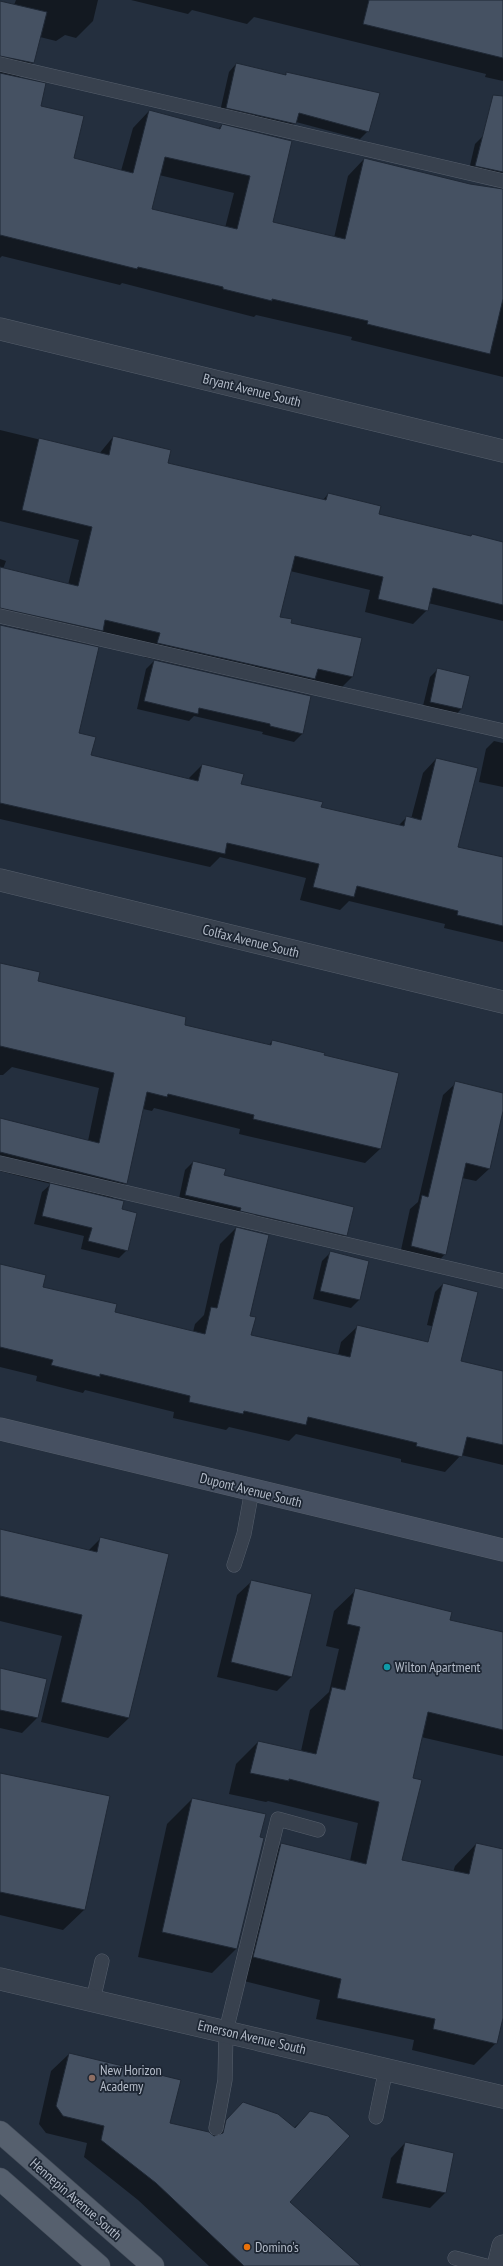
<svg xmlns="http://www.w3.org/2000/svg" width="503" height="2266" viewBox="0 0 503 2266" font-family="'PT Sans Narrow',sans-serif">
	<rect width="100%" height="100%" fill="#242f3e"/>
	<!-- shadow -->
	<g fill="#0007" fill-rule="evenodd">
		<path d="M16,0H98L93,21L76,38L65,35L56,41L40,37L33,63L18,78L40,106L73,159L121,171L133,128L149,111L218,129L222,125L291,141L272,223L334,238L348,176L364,159L503,202V377L351,340L352,337L256,315L254,317L122,283L120,285L2,256L0,258V2L14,5ZM159,175L234,193L225,228L151,210Z"/>
		<polygon points="131,0 503,0 503,81 485,77 486,74 254,17 247,24 192,10 188,14"/>
		<polygon points="236,64 284,75 287,73 368,131 360,139 296,122 287,132 219,116 229,72"/>
		<polygon points="483,136 503,141 503,177 468,174 475,144"/>
		<polygon points="0,430 99,454 113,437 167,464 323,500 328,494 378,515 470,537 503,543 503,621 428,603 427,610 413,624 365,612 370,590 290,571 279,617 352,677 339,690 309,684 301,692 144,657 147,646 97,635 88,644 18,628 20,618 0,612 0,559 6,561 3,569 68,585 79,540 0,521"/>
		<polygon points="154,661 310,697 302,734 294,742 262,734 263,732 194,716 189,721 137,709 146,669"/>
		<polygon points="438,669 461,709 454,717 422,710 430,677"/>
		<polygon points="0,695 78,734 90,756 188,779 202,765 240,784 320,808 398,826 406,818 411,819 423,773 436,759 457,847 503,858 503,942 444,928 445,924 349,901 340,910 300,900 306,878 220,857 210,867 0,819"/>
		<polygon points="494,741 503,743 503,787 479,782 486,749"/>
		<polygon points="0,964 36,982 183,1025 269,1045 272,1041 323,1056 380,1149 365,1163 239,1134 240,1129 154,1108 152,1111 143,1109 126,1184 111,1199 120,1210 127,1250 119,1258 81,1249 84,1236 34,1224 42,1192 51,1184 0,1171 0,1118 88,1141 99,1088 12,1067 3,1075 0,1075"/>
		<polygon points="456,1083 503,1094 503,1107 489,1169 476,1181 462,1178 445,1254 433,1267 399,1259 410,1209 418,1202 443,1095"/>
		<polygon points="193,1162 223,1176 346,1235 338,1243 178,1203 185,1170"/>
		<polygon points="236,1228 250,1336 338,1355 341,1342 358,1326 437,1371 503,1387 503,1465 461,1455 445,1472 401,1462 401,1459 296,1434 289,1441 229,1427 226,1430 173,1418 174,1412 85,1390 83,1393 36,1381 37,1376 0,1367 0,1267 42,1287 114,1313 193,1332 195,1324 204,1315 220,1244"/>
		<polygon points="330,1253 359,1300 351,1308 313,1299 322,1261"/>
		<polygon points="443,1284 461,1333 427,1325 435,1292"/>
		<polygon points="0,1530 88,1551 101,1538 129,1718 108,1738 41,1722 62,1636 0,1621"/>
		<polygon points="252,1581 292,1676 277,1691 217,1677 237,1595"/>
		<polygon points="356,1590 449,1620 503,1633 503,1756 421,1737 412,1778 401,1860 453,1872 455,1866 476,1844 503,1850 503,2013 496,2043 474,2065 412,2050 414,2040 316,2019 320,2000 232,1978 260,1865 281,1844 350,1861 358,1823 268,1801 266,1802 229,1794 236,1764 258,1742 301,1751 310,1710 329,1692 339,1649 326,1646 334,1611"/>
		<polygon points="0,1669 46,1679 37,1718 22,1733 0,1728"/>
		<polygon points="0,1774 84,1910 63,1930 0,1915"/>
		<polygon points="192,1799 236,1949 212,1973 138,1957 167,1824"/>
		<polygon points="69,2054 169,2124 212,2136 226,2121 294,2128 310,2112 289,2202 360,2266 209,2266 138,2200 84,2157 87,2143 46,2133 39,2124 51,2071"/>
		<polygon points="405,2143 445,2193 430,2208 382,2198 391,2158"/>
	</g>
	<!-- building -->
	<g fill="#455162" stroke="#1f2835" fill-rule="evenodd">
		<polygon points="369,0 503,0 503,58 363,24"/>
		<polygon points="0,1 47,12 34,63 0,56"/>
		<polygon points="236,63 286,75 286,72 380,93 369,132 299,113 296,124 226,108"/>
		<path d="M0,73L46,83L41,106L84,116L74,158L133,173L149,110L220,129L222,124L292,141L273,222L345,239L364,158L470,184L503,189V299L490,354L367,324L368,321L272,299V301L223,289V287L138,267L137,269L0,235ZM165,157L250,176L237,229L152,209Z"/>
		<polygon points="493,95 503,96 503,172 475,166"/>
		<polygon points="113,436 171,450 168,463 326,500 328,493 381,506 379,514 471,536 472,534 503,542 503,605 433,588 428,611 378,599 383,577 295,556 280,617 292,619 291,623 362,638 353,677 318,669 315,679 157,643 160,633 105,620 103,631 0,608 0,567 78,586 92,527 22,510 39,438 109,455"/>
		<polygon points="0,625 99,647 79,733 96,737 91,755 198,781 202,764 244,774 241,784 323,802 321,807 404,826 406,816 421,820 436,758 478,768 458,847 503,857 503,926 457,915 458,911 357,886 354,897 313,887 319,864 227,843 225,854 0,803"/>
		<polygon points="154,660 311,696 303,734 270,726 270,724 199,708 198,714 144,701"/>
		<polygon points="437,668 470,676 462,709 430,702"/>
		<polygon points="0,963 40,972 38,981 186,1017 185,1025 271,1045 272,1040 325,1053 324,1055 399,1073 381,1149 253,1119 254,1115 168,1094 167,1097 147,1092 127,1184 0,1152 0,1118 99,1143 114,1073 0,1046"/>
		<polygon points="455,1081 503,1093 503,1111 490,1169 466,1163 446,1255 411,1246 422,1195 428,1197"/>
		<polygon points="193,1161 226,1169 224,1175 354,1207 347,1236 240,1211 241,1208 185,1195"/>
		<polygon points="50,1183 124,1201 122,1209 137,1213 128,1251 88,1241 92,1228 42,1216"/>
		<polygon points="236,1227 269,1235 250,1316 256,1317 251,1335 350,1357 357,1325 428,1342 443,1283 478,1292 461,1361 503,1371 503,1445 467,1437 462,1457 416,1446 417,1443 308,1417 306,1425 244,1411 243,1414 189,1402 190,1396 100,1374 100,1377 51,1365 53,1360 0,1347 0,1264 46,1275 43,1287 117,1304 115,1312 205,1334 211,1307 217,1308"/>
		<polygon points="330,1251 369,1261 360,1300 320,1291"/>
		<polygon points="0,1529 97,1552 100,1537 169,1554 129,1718 61,1702 82,1615 0,1596"/>
		<polygon points="251,1580 312,1594 292,1677 231,1662"/>
		<polygon points="355,1588 452,1612 450,1620 503,1632 503,1730 428,1712 413,1778 422,1780 402,1860 469,1874 476,1843 503,1849 503,2018 497,2044 433,2029 435,2019 337,1998 341,1979 253,1957 281,1843 366,1864 379,1802 289,1779 289,1781 250,1773 258,1741 316,1754 332,1687 345,1690 360,1627 347,1624"/>
		<polygon points="0,1668 47,1679 38,1718 0,1710"/>
		<polygon points="0,1773 110,1796 85,1910 0,1892"/>
		<polygon points="192,1798 266,1814 260,1837 264,1838 237,1949 162,1932"/>
		<polygon points="69,2053 181,2080 170,2123 209,2132 214,2136 223,2133 226,2120 243,2102 278,2114 295,2128 310,2111 328,2116 350,2136 290,2202 361,2266 244,2266 156,2183 101,2140 104,2126 63,2116 56,2106"/>
		<polygon points="405,2142 454,2153 446,2193 396,2183"/>
	</g>
	<g fill="none" stroke-linecap="round" stroke-linejoin="round">
		<defs>
			<g id="lane">
				<polyline points="0,64 503,181"/>
				<polyline points="0,616 503,731"/>
				<polyline points="0,1163 503,1281"/>
				<polyline points="234,1565 244,1534 252,1490"/>
				<polyline points="93,2000 102,1961"/>
				<polyline points="376,2117 386,2069"/>
				<polyline points="216,2128 225,2080 226,2031 278,1819 318,1830"/>
				<polyline points="455,2258 486,2266"/>
			</g>
			<g id="street">
				<polyline points="0,329 503,451"/>
				<polyline points="0,880 503,1002"/>
				<polyline points="0,1979 503,2097"/>
				<polyline points="498,2266 503,2246"/>
			</g>
			<polyline id="secondary" points="0,1429 503,1550"/>
			<g id="primary">
				<polyline points="0,2132 153,2266"/>
				<polyline points="0,2179 99,2266"/>
			</g>
		</defs>
		<!-- lane casing -->
		<use href="#lane" stroke="#565f6c" stroke-width="15"/>
		<!-- street casing -->
		<use href="#street" stroke="#565f6c" stroke-width="23"/>
		<!-- secondary casing -->
		<use href="#secondary" stroke="#565f6c" stroke-width="23"/>
		<!-- primary casing -->
		<use href="#primary" stroke="#414a57" stroke-width="23"/>
		<!-- lane -->
		<use href="#lane" stroke="#38414e" stroke-width="14"/>
		<!-- street -->
		<use href="#street" stroke="#38414e" stroke-width="22"/>
		<!-- secondary -->
		<use href="#secondary" stroke="#465061" stroke-width="22"/>
		<!-- primary -->
		<use href="#primary" stroke="#56606e" stroke-width="22"/>
	</g>
	<!-- markers -->
	<circle fill="#0f9aa8" stroke="#1d2633" stroke-width="1.5" cx="387" cy="1667" r="4"/>
	<circle fill="#8d6e63" stroke="#1d2633" stroke-width="1.5" cx="92" cy="2078" r="4"/>
	<circle fill="#e8710a" stroke="#1d2633" stroke-width="1.5" cx="247" cy="2247" r="4"/>
	<g text-anchor="middle" stroke-width="3.5" stroke-linejoin="round" paint-order="stroke">
		<!-- street labels -->
		<g font-size="14" fill="#b4bcc9" stroke="#1d2633">
			<text transform="translate(252 390) rotate(14)" y="5">Bryant Avenue South</text>
			<text transform="translate(251 941) rotate(14)" y="5">Colfax Avenue South</text>
			<text transform="translate(251 1490) rotate(14)" y="5">Dupont Avenue South</text>
			<text transform="translate(252 2037) rotate(13)" y="5">Emerson Avenue South</text>
			<text transform="translate(76 2199) rotate(41)" y="5">Hennepin Avenue South</text>
		</g>
		<!-- poi labels -->
		<g font-size="14" fill="#b4bcc9" stroke="#1d2633" text-anchor="start">
			<text x="395" y="1672">Wilton Apartment</text>
			<text x="100" y="2075">New Horizon<tspan x="100" dy="16">Academy</tspan></text>
			<text x="255" y="2252">Domino's</text>
		</g>
	</g>
</svg>
